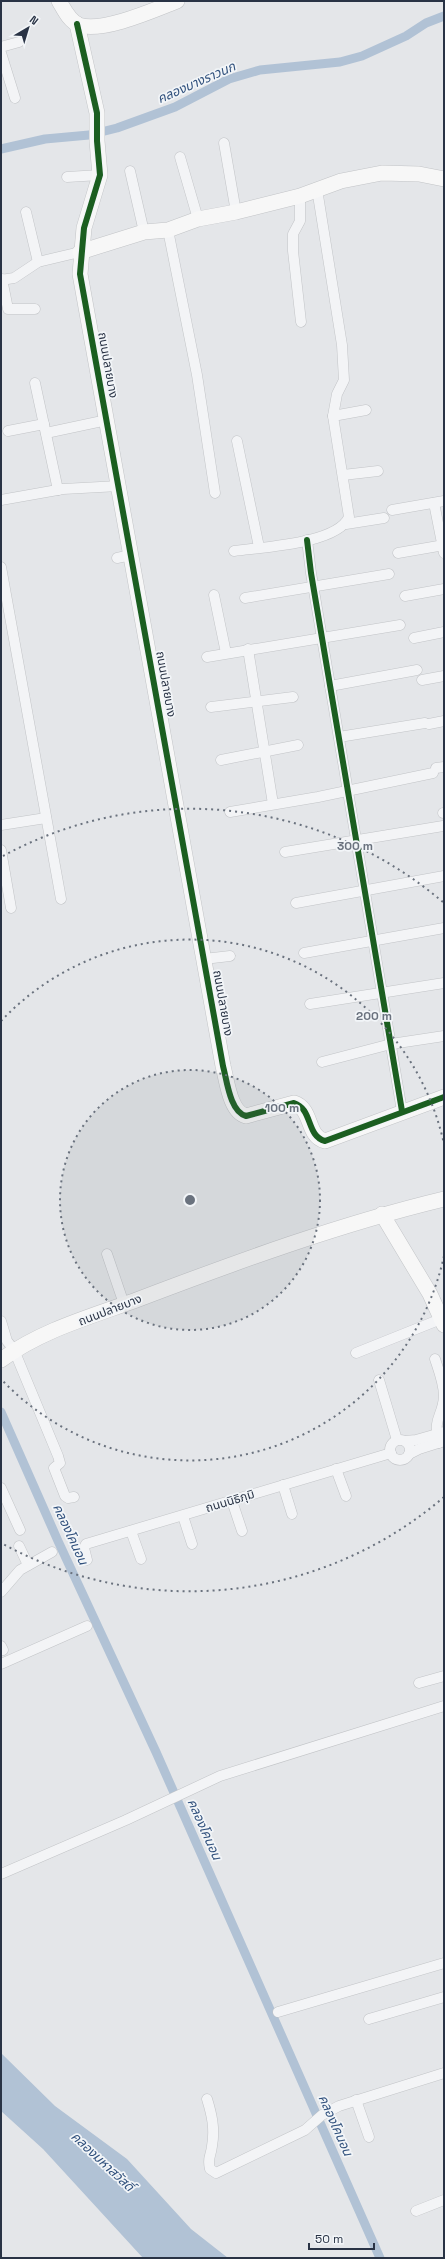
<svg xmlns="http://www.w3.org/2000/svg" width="445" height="2259" viewBox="0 0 445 2259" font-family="'Space Grotesk','Noto Sans Thai',sans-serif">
	<rect width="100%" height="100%" fill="#e4e6e9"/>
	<!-- water -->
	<polygon fill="#b1c2d5" points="1,2053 55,2106 127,2159 191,2229 228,2258 143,2258 43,2149 1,2111"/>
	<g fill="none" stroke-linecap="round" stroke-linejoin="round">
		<!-- canal -->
		<g stroke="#b1c2d5" stroke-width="9">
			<polyline points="1,149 45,139 89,135 117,128 175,107 229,79 260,70 340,62 362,56 406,36 426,23 444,16"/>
			<polyline points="1,1412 58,1541 156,1752 380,2258"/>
		</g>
		<defs>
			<g id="street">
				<polyline points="1,47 19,42"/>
				<polyline points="1,53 15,98"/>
				<polyline points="224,143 236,212"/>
				<polyline points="180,157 198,219"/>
				<polyline points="130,171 144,232"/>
				<polyline points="67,177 100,175"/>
				<polyline points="300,196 300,221 293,234 293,251 301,322"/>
				<polyline points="26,212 38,262"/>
				<polyline points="168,230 197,375 215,493"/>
				<polyline points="2,279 8,309 35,309"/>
				<polyline points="1,280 14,278 38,262 80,252"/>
				<polyline points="35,383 58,490"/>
				<polyline points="333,416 366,410"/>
				<polyline points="8,431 44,424"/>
				<polyline points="46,433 107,420"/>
				<polyline points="237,441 259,547"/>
				<polyline points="343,475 378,471"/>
				<polyline points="1,500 63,489 119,486"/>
				<polyline points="434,503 444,553"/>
				<polyline points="392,510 444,501"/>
				<polyline points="346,524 384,518"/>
				<polyline points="307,540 311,573 402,1111"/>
				<path d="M234,551C262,547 337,544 349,517L333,416L337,394L344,380L342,345L317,189"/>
				<polyline points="398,553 444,545"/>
				<polyline points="117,558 131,555"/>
				<polyline points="1,567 61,899"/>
				<polyline points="214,595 226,653"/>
				<polyline points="405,596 444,589"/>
				<polyline points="245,598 389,574"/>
				<polyline points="414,638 444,632"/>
				<polyline points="248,649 273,804"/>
				<polyline points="207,657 400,625"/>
				<polyline points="422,680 444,676"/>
				<polyline points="330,686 417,670"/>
				<polyline points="211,707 293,697"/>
				<polyline points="429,724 444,721"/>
				<polyline points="339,737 425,723"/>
				<polyline points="221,760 298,745"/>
				<polyline points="436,768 444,767"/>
				<polyline points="230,812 318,797 433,773"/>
				<polyline points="443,813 444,813"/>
				<polyline points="1,825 46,818"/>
				<polyline points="1,850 11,908"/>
				<polyline points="285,852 443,826"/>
				<polyline points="296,903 444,876"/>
				<polyline points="304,953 444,928"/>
				<polyline points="204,959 230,956"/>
				<polyline points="310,1004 444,983"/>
				<polyline points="322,1062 391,1044 444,1036"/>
				<polyline points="107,1254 124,1304"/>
				<polyline points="1,1321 7,1341 14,1350 58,1456 60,1463 54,1468 65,1496 68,1498 74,1497"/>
				<polyline points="356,1353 441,1319"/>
				<path d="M435,1359C439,1371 444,1384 444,1396C443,1417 432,1417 439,1443"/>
				<polyline points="379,1380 397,1440"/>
				<circle cx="400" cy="1450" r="10"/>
				<polyline points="405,1441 416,1440 444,1432"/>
				<polyline points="409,1454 419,1449 444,1441"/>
				<polyline points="336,1469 346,1496"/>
				<polyline points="283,1485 292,1514"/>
				<polyline points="1,1488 20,1530"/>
				<polyline points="232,1501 242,1531"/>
				<polyline points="183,1516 192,1544"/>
				<polyline points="131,1531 141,1559"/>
				<polyline points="19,1546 28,1565"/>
				<polyline points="87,1560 84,1548 86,1544 391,1453"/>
				<polyline points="1,1592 20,1570 52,1552"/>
				<polyline points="1,1646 3,1650"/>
				<polyline points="1,1664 87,1626"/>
				<polyline points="419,1683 444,1676"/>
				<polyline points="1,1874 126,1820 220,1776 444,1706"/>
				<polyline points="278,2012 444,1963"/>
				<polyline points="369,2019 444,1997"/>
				<path d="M207,2099C212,2115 215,2129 212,2146C211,2157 207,2157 210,2169L216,2173L305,2130L322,2115L339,2106L444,2073"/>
				<polyline points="356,2100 369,2137"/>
				<polyline points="416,2211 444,2200"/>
			</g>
			<g id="secondary">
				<path d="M59,1C64,9 69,21 79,25C102,33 154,10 177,1"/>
				<path d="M77,24L97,113V141L100,175L84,228L80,274L223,1066C227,1081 230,1112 246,1116L294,1103C313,1109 306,1136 325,1141L444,1097"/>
				<polyline points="80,252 144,232 168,230 198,219 236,212 300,196 341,181 382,173 419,174 444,179"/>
				<polyline points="382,1214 430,1294 444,1325"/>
				<path d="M1,1360C41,1330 93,1316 139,1299C239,1261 340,1224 444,1199"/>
			</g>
		</defs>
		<!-- street casing -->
		<use href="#street" stroke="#c2c4c7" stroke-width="11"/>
		<!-- secondary casing -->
		<use href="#secondary" stroke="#c2c4c7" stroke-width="16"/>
		<!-- street -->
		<use href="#street" stroke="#f3f4f6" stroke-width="10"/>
		<!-- secondary -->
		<use href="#secondary" stroke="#f7f7f7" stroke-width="15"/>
		<defs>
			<g id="cycleway">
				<path d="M77,24L97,113V141L100,175L84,228L80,274L223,1066C227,1081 230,1112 246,1116L294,1103C313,1109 306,1136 325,1141L444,1097"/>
				<polyline points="307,540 311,573 402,1111"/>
			</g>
		</defs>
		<!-- cycleway casing -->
		<use href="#cycleway" stroke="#f2f5f8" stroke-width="8"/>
		<!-- cycleway -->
		<use href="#cycleway" stroke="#1b5e20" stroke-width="6"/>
	</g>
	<!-- distance rings -->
	<circle cx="190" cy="1200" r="130" fill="#6a727e" fill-opacity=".12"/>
	<g fill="none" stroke="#6a727e" stroke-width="2" stroke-dasharray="2 4">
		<circle cx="190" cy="1200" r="130"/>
		<path d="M444 1256A260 260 0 0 1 1 1379M1 1021A260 260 0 0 1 444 1144"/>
		<path d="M444 1497A391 391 0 0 1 3 1544M3 856A391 391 0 0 1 444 903"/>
	</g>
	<g text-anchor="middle" stroke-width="3.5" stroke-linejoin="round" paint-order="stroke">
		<!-- street labels -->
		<g font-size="12" fill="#293345" stroke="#f2f5f8">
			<text transform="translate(108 365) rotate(80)" y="4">ถนนปลายบาง</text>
			<text transform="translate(166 684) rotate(80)" y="4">ถนนปลายบาง</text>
			<text transform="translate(223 1003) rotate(80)" y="4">ถนนปลายบาง</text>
			<text transform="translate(110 1310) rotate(-21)" y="4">ถนนปลายบาง</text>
			<text transform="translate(230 1501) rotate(-17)" y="4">ถนนนิธิภุมิ</text>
		</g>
		<!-- water labels -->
		<g font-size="13" font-style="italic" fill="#30507c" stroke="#f2f5f8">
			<text transform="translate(196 82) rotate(-24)" y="5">คลองบางราวนก</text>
			<text transform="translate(71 1534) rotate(65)" y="5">คลองโคนอน</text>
			<text transform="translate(205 1829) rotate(66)" y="5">คลองโคนอน</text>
			<text transform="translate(336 2125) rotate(66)" y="5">คลองโคนอน</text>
			<text transform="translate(103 2161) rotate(43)" y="5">คลองมหาสวัสดิ์</text>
		</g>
	</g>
	<circle cx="190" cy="1200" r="6" fill="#6a727e" stroke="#f2f5f8" stroke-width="2"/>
	<g font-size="12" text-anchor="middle" font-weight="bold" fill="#6a727e" stroke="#f2f5f8" stroke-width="3.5" stroke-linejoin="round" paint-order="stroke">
		<text x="355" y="850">300 m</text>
		<text x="374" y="1020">200 m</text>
		<text x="282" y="1112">100 m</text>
	</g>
	<!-- border -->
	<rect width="445" height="2259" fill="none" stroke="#293345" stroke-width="4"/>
	<!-- north arrow -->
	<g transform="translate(28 28) rotate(38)" stroke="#f2f5f8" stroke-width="3" paint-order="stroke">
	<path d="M0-3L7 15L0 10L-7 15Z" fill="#293345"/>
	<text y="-6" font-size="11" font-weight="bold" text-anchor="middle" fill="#293345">N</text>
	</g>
	<!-- scale -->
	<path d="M309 2243v6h65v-6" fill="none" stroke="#293345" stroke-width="2"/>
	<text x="315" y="2243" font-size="12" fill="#293345" stroke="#f2f5f8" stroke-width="3" paint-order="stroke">50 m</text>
</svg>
